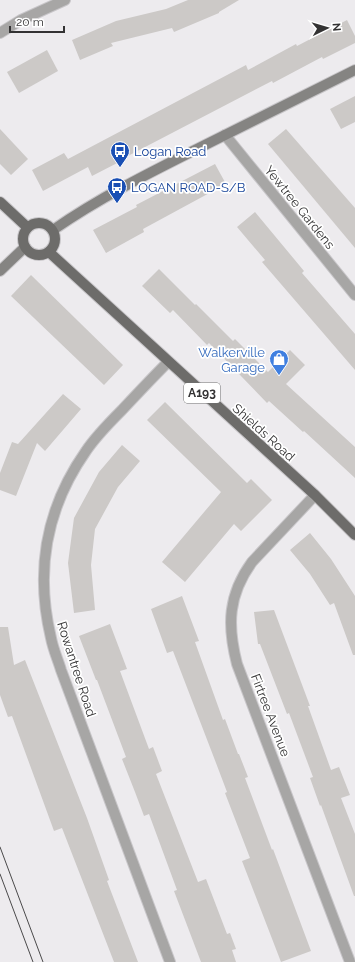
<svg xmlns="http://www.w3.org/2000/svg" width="355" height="962" viewBox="0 0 355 962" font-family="Raleway,sans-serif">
	<rect width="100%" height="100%" fill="#edebee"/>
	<!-- building -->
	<g fill="#ccc9c7">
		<polygon points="188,0 239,0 219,12 219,13 174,32 172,28 111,43 113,46 80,60 72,40 116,21 166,9"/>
		<polygon points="347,20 355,36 355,43 323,59 322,57 273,83 272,81 124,158 125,159 92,176 88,167 43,191 32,170 64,153 68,159 246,65 248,70 296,44 297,46"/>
		<polygon points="47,50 58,71 19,93 7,72"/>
		<polygon points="355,96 355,122 341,129 330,109"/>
		<polygon points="0,129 28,159 11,175 0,164"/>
		<polygon points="286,129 355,208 355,248 268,144"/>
		<polygon points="215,164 226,184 143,229 144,232 106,253 93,230 137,207 136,205"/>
		<polygon points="255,212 304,271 302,273 355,334 355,370 262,262 265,260 237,227"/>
		<polygon points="159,269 195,305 196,304 233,341 235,339 268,372 290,350 305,365 286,384 355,447 355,478 304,431 303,432 269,401 267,403 209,343 207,345 173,310 170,313 142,286"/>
		<polygon points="31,275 123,365 104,385 11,296"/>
		<polygon points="63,394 81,409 45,451 37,443 16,496 0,490 0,473 12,442 18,444"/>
		<polygon points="165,402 247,483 251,479 272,500 241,531 234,524 185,582 162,562 221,492 147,420"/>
		<polygon points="122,445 140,461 118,487 95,529 91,565 95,610 74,613 68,563 74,518 99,472"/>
		<polygon points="310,533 331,559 355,596 355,655 353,655 334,603 330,605 310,574 290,550"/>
		<polygon points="182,596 199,641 195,642 223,720 225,719 238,754 239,754 248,777 245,778 272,850 273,849 311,951 281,962 242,861 250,858 225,793 227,792 216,763 173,651 167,653 151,609"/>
		<polygon points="274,610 310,706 308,706 331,770 339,767 350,795 341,798 355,834 355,896 354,896 321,805 320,806 310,778 313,777 289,713 287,714 260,644 258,644 254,612"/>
		<polygon points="110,624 127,669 120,671 149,749 153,747 162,771 156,774 198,882 206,879 227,934 230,933 236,949 232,950 236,962 201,962 174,891 177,890 149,814 144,816 135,792 122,759 126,757 97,680 96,680 79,636"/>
		<polygon points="0,627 8,627 14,665 25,660 87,818 109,880 107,881 138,962 114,962 62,828 54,831 12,716 8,717 0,695"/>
	</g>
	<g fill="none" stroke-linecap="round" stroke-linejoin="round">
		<defs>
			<g id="street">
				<polyline points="0,33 21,20 65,0"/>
				<polyline points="225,135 355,295"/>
				<path d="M168,362C152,378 137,394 122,410C109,423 96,436 86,451C46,508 35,571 51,638C53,649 58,660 61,670L170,962"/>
				<path d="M315,495L252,562C228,595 227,625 237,664L350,962"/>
			</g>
			<g id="secondary">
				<path d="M53,230C99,198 149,173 199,148C251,122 303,96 355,70"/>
				<polyline points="0,271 25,247"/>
			</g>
			<g id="primary">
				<polyline points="0,202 27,227"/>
				<circle cx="39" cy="239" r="16"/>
				<polyline points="49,252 315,495 355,535"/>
			</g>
		</defs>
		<!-- street casing -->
		<use href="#street" stroke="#c8c6c9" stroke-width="12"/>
		<!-- secondary casing -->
		<use href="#secondary" stroke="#c8c6c9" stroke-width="12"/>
		<!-- primary casing -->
		<use href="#primary" stroke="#c8c6c9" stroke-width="12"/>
		<!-- street -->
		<use href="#street" stroke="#a7a6a5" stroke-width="10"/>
		<!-- secondary -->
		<use href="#secondary" stroke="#858482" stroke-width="10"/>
		<!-- primary -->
		<use href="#primary" stroke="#6d6c6a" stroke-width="10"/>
		<!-- tram -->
		<g stroke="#4a494a" stroke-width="1">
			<polyline points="0,847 43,962"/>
			<polyline points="0,874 33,962"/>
		</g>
	</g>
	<!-- icons -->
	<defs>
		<symbol id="bus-pin" viewBox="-11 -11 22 30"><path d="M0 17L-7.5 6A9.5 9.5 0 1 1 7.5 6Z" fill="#1a4fb4" stroke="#fff"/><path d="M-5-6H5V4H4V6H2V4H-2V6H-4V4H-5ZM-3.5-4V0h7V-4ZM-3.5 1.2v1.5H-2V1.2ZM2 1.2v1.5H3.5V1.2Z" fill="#fff"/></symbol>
		<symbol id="shop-pin" viewBox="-11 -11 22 30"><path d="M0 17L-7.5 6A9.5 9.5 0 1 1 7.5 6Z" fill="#3f7fe0" stroke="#fff"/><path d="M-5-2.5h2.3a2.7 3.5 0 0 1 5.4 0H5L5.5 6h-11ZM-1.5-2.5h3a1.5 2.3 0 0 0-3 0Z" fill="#fff"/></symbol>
	</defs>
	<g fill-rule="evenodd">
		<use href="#bus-pin" x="109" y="140" width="22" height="30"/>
		<use href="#bus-pin" x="106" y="176" width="22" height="30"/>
		<use href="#shop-pin" x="268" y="348" width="22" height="30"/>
	</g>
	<g text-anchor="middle" stroke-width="3.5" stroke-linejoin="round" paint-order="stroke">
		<!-- shield labels -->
		<rect fill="#fff" stroke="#707070" stroke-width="1" x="184" y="383" width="36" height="20" rx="3"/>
		<g font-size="12" font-weight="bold" fill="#333233">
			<text x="202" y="397">A193</text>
		</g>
		<!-- transit labels -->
		<g font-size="13" fill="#164399" stroke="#fff" text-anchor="start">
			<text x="134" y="156">Logan Road</text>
			<text x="131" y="192">LOGAN ROAD-S/B</text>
		</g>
		<!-- street labels -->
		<g font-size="13" fill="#333233" stroke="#fff">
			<text transform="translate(300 207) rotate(51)" y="5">Yewtree Gardens</text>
			<text transform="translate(264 432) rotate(42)" y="5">Shields Road</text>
			<text transform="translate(77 669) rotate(72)" y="5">Rowantree Road</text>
			<text transform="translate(271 715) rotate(69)" y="5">Firtree Avenue</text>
		</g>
		<!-- shop labels -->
		<g font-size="13" fill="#366cbe" stroke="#fff" text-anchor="end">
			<text x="265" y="357">Walkerville<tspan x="265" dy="15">Garage</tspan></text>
		</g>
	</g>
	<!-- north arrow -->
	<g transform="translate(327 28) rotate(85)" stroke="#ffffff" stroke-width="3" paint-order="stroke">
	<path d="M0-3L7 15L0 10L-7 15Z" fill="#333233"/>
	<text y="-6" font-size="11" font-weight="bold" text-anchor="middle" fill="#333233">N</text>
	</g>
	<!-- scale -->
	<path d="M10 26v6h54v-6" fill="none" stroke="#333233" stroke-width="2"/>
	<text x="16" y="26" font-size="12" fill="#333233" stroke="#ffffff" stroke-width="3" paint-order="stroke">20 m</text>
</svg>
